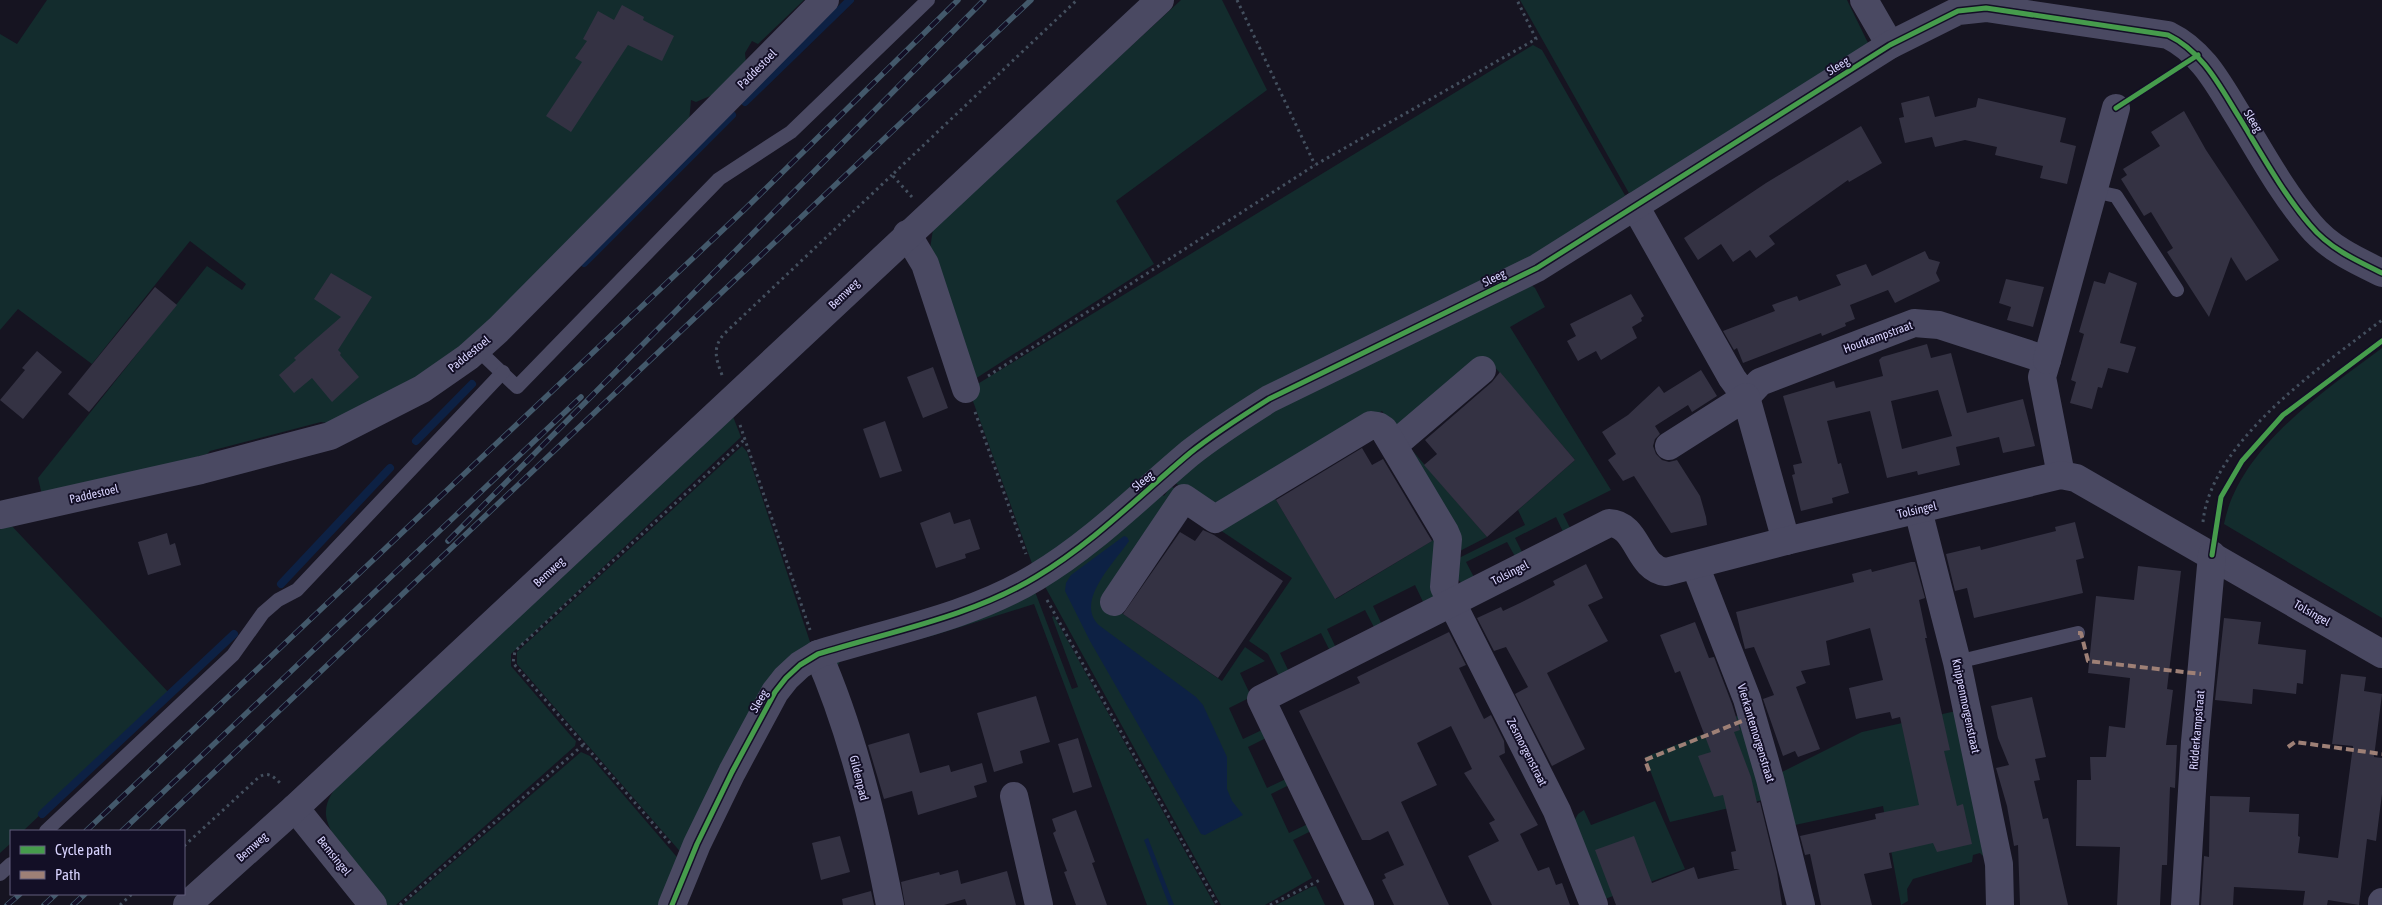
<svg xmlns="http://www.w3.org/2000/svg" width="2382" height="905" viewBox="0 0 2382 905" font-family="'Asap Condensed',sans-serif">
	<rect width="100%" height="100%" fill="#161421"/>
	<!-- green -->
	<g fill="#132c2d">
		<polygon points="47,0 804,0 758,44 752,41 745,53 746,63 715,94 696,102 691,100 689,122 506,313 434,370 334,424 321,422 210,451 207,454 47,501 43,499 38,478 207,266 242,290 246,284 190,241 92,364 18,309 0,330 0,34 17,44"/>
		<polygon points="1181,0 1222,0 1267,90 1116,201 1154,264 975,379 930,249 933,229"/>
		<polygon points="1520,0 1847,0 1869,45 1634,202"/>
		<polygon points="1533,45 1542,50 1630,204 1418,316 1034,569 970,393 971,388"/>
		<polygon points="1530,284 1535,288 1545,307 1510,327 1611,490 1563,514 1572,532 1565,536 1556,517 1515,538 1524,556 1517,560 1507,542 1466,562 1476,581 1462,583 1457,579 1455,560 1525,525 1518,510 1575,460 1486,357 1402,429 1393,428 1382,411 1219,508 1211,507 1171,480 1244,424"/>
		<path d="M2382,348V618L2224,524C2239,448 2323,392 2382,348Z"/>
		<path d="M732,414L741,437L511,654V666L571,736L576,741L575,746L396,905H387C372,887 323,834 326,811C326,801 333,791 339,783Z"/>
		<polygon points="1375,435 1378,437 1439,539 1434,601 1425,606 1415,585 1373,606 1383,627 1376,631 1365,610 1327,629 1337,650 1331,653 1321,633 1280,653 1290,674 1280,678 1268,654 1249,641 1292,578 1217,528 1273,495 1336,599 1435,539 1372,436"/>
		<polygon points="742,446 747,452 812,648 684,856 517,664 517,652"/>
		<polygon points="1411,449 1487,537 1456,553"/>
		<polygon points="1171,486 1178,491 1104,601 1222,681 1245,647 1265,661 1240,673 1250,694 1249,698 1229,708 1243,739 1264,729 1268,737 1248,747 1267,788 1288,778 1291,784 1271,794 1289,833 1310,823 1313,830 1293,840 1312,878 1265,905 1221,905 1043,583 1158,492 1164,496"/>
		<polygon points="9,523 169,693 23,831 11,831 11,843 0,853 0,524"/>
		<polygon points="1034,589 1072,689 1078,687 1052,617 1054,616 1215,905 1147,905 1034,604 935,635 841,660 834,672 834,660"/>
		<polygon points="1956,711 1984,857 1980,853 1973,855 1972,862 1913,879 1907,889 1908,901 1901,905 1883,806 1795,825 1780,773 1862,732"/>
		<polygon points="1740,715 1767,799 1670,822 1645,757 1706,733 1705,728"/>
		<polygon points="581,752 590,756 682,863 666,905 403,905"/>
		<polygon points="1655,801 1685,869 1605,899 1574,821 1578,814 1584,810 1591,825"/>
		<polygon points="1316,886 1325,905 1276,905 1311,887"/>
	</g>
	<!-- water -->
	<g fill="#0d2144">
		<path d="M1124,536L1127,537L1129,541C1114,563 1073,603 1100,626L1196,697L1203,705L1227,757V789L1232,801L1243,815L1205,835L1201,834L1090,641L1065,591L1066,583L1071,575Z"/>
		<polygon points="1148,838 1174,905 1169,905 1144,840"/>
	</g>
	<g fill="none" stroke-linecap="round" stroke-linejoin="round">
		<!-- stream -->
		<g stroke="#0d2144" stroke-width="8">
			<polyline points="745,102 850,0"/>
			<polyline points="584,263 732,115"/>
			<polyline points="416,441 472,384"/>
			<polyline points="281,584 390,468"/>
			<polyline points="42,814 234,634"/>
		</g>
	</g>
	<!-- building -->
	<g fill="#343243" fill-rule="evenodd">
		<polygon points="622,5 644,17 643,20 674,36 662,61 628,45 571,132 546,116 582,62 575,58 587,41 583,39 598,11 614,20"/>
		<polygon points="1929,96 1935,117 1976,107 1978,98 2066,118 2060,142 2076,146 2067,184 2040,178 2043,166 1995,155 1997,147 1965,140 1935,147 1932,137 1905,143 1899,118 1904,117 1901,103"/>
		<polygon points="2184,111 2206,150 2279,260 2246,281 2231,257 2209,317 2167,252 2173,248 2151,212 2144,216 2121,179 2127,175 2123,169 2160,146 2151,132"/>
		<polygon points="1861,126 1882,163 1849,182 1848,180 1769,236 1775,244 1756,258 1750,250 1733,262 1721,244 1698,260 1684,238 1766,183"/>
		<polygon points="1925,251 1929,259 1940,262 1936,273 1940,281 1895,303 1888,290 1850,305 1855,319 1845,323 1846,326 1822,336 1821,333 1743,363 1737,348 1734,350 1723,331 1775,311 1772,305 1797,296 1799,301 1841,285 1836,275 1866,264 1872,276"/>
		<polygon points="2109,272 2137,283 2120,343 2136,347 2128,373 2108,368 2102,388 2098,387 2092,409 2070,403 2076,382 2071,380 2084,334 2079,332 2094,281 2105,284"/>
		<polygon points="331,273 372,297 338,350 341,353 340,355 359,377 332,402 312,378 294,393 279,375 296,360 294,358 341,317 314,299"/>
		<polygon points="2006,279 2044,287 2033,327 2007,320 2011,307 1999,303"/>
		<polygon points="155,287 177,305 89,412 68,394"/>
		<polygon points="1631,294 1644,316 1641,318 1642,321 1632,327 1637,338 1601,360 1596,351 1578,361 1567,341 1576,336 1570,324"/>
		<path d="M1927,344L1931,358L1951,353L1967,413L2023,399L2035,446L2003,453L1999,437L1956,447L1960,465L1918,475L1917,471L1887,478L1870,411L1827,421L1838,464L1841,463L1849,493L1832,498L1833,503L1801,511L1792,475L1795,474L1793,465L1802,463L1783,396L1834,381L1836,388L1883,376L1879,360L1882,357ZM1938,390L1952,436L1902,449L1891,401Z"/>
		<polygon points="37,351 62,372 23,419 0,400 25,370 22,368"/>
		<polygon points="933,367 948,408 923,418 907,377"/>
		<polygon points="1701,370 1717,396 1692,412 1688,405 1655,426 1660,434 1655,439 1653,446 1656,454 1662,460 1669,462 1677,460 1700,496 1706,517 1707,525 1671,533 1634,476 1623,481 1608,460 1616,454 1602,432 1628,415 1659,386 1664,393"/>
		<polygon points="1500,372 1575,460 1487,537 1424,465 1437,454 1425,440 1492,382"/>
		<polygon points="885,421 902,471 880,478 863,429"/>
		<polygon points="1362,448 1372,465 1383,459 1432,541 1335,599 1276,500"/>
		<polygon points="950,512 954,524 970,519 980,549 965,554 966,558 936,568 920,523"/>
		<polygon points="2075,522 2084,558 2076,560 2083,593 1974,618 1967,588 1955,591 1946,554 1980,546 1981,550 2056,531 2055,527"/>
		<polygon points="1203,530 1214,535 1283,581 1218,678 1123,614 1180,532 1195,541"/>
		<polygon points="167,533 170,545 175,543 181,565 148,575 138,542"/>
		<polygon points="1911,562 1915,562 1925,598 1919,600 1927,638 1925,638 1950,750 1944,751 1957,806 1963,804 1972,844 1937,852 1933,843 1889,853 1892,868 1864,874 1872,905 1821,905 1810,854 1805,855 1800,836 1876,819 1875,814 1919,805 1900,717 1892,719 1890,712 1856,719 1849,688 1883,680 1870,628 1826,641 1830,665 1801,671 1806,683 1796,687 1820,749 1798,757 1795,751 1783,756 1763,699 1774,695 1754,647 1745,649 1736,612 1854,582 1852,574 1871,569 1872,572"/>
		<polygon points="1586,564 1603,598 1588,605 1608,641 1547,673 1585,749 1552,766 1515,694 1528,687 1506,647 1494,651 1477,618 1501,607 1503,611 1520,603 1555,585 1553,581"/>
		<polygon points="2138,566 2181,571 2167,689 2173,690 2166,745 2177,745 2175,788 2170,787 2167,865 2162,865 2160,905 2117,905 2120,847 2076,846 2077,780 2091,780 2090,757 2106,757 2109,726 2125,728 2130,678 2088,673 2096,596 2134,600"/>
		<polygon points="2224,618 2261,622 2258,644 2306,650 2303,684 2297,683 2296,694 2253,689 2252,704 2215,700"/>
		<polygon points="1695,622 1709,658 1714,657 1732,704 1740,730 1734,732 1751,777 1757,803 1760,802 1777,872 1782,905 1616,905 1595,850 1634,836 1652,883 1694,867 1698,879 1740,869 1734,869 1731,852 1736,851 1723,795 1714,797 1698,756 1711,752 1680,671 1675,673 1660,635"/>
		<polygon points="1449,632 1466,665 1459,668 1484,719 1491,715 1504,741 1505,753 1499,756 1538,825 1520,834 1538,871 1549,867 1556,885 1562,883 1570,905 1492,905 1468,856 1499,841 1489,823 1495,820 1464,773 1472,769 1451,726 1417,743 1437,785 1401,802 1449,905 1394,905 1382,880 1386,878 1384,874 1404,865 1388,831 1370,840 1362,840 1299,711 1360,683 1357,677"/>
		<polygon points="2341,674 2366,677 2364,691 2382,694 2374,757 2382,758 2382,794 2376,841 2367,839 2359,905 2328,900 2327,905 2303,905 2305,891 2234,887 2233,905 2201,905 2204,856 2209,857 2210,796 2250,797 2249,812 2299,814 2298,836 2300,837 2298,853 2338,858 2353,746 2332,744"/>
		<polygon points="1036,696 1050,742 1020,751 1023,763 994,772 977,713"/>
		<polygon points="2032,697 2046,757 2035,759 2040,780 2034,781 2043,819 2048,818 2068,905 2020,905 2018,845 2014,846 2007,806 1996,768 2009,765 1998,738 1991,706"/>
		<polygon points="909,733 920,773 949,765 951,772 982,763 987,782 974,786 977,797 918,815 912,791 884,799 868,745"/>
		<polygon points="1078,738 1092,787 1073,793 1058,744"/>
		<polygon points="1076,810 1095,862 1092,863 1107,905 1076,905 1064,872 1067,871 1053,833 1056,831 1052,819"/>
		<polygon points="840,836 850,872 821,880 812,843"/>
		<polygon points="958,870 961,884 1007,871 1016,905 967,905 965,899 944,905 905,905 901,882 939,872 940,875"/>
		<polygon points="871,891 874,905 843,905 842,899"/>
	</g>
	<g fill="none" stroke-linecap="round" stroke-linejoin="round">
		<!-- path -->
		<g stroke="#44505f" stroke-width="3" stroke-dasharray="2.5 4" stroke-linecap="butt">
			<polyline points="1237,0 1315,165"/>
			<polyline points="912,197 892,175 1077,0"/>
			<path d="M722,375C716,359 712,348 724,334L892,175"/>
			<polyline points="988,376 1315,165 1536,39 1517,0"/>
			<polyline points="975,412 1026,554"/>
			<polyline points="740,425 810,630"/>
			<path d="M2203,522C2211,441 2322,366 2382,320"/>
			<polyline points="1047,600 1218,905"/>
			<polyline points="670,843 513,663 515,651 745,439"/>
			<path d="M184,846L259,777C269,771 274,777 282,785"/>
			<polyline points="120,905 132,894"/>
			<polyline points="400,905 583,745"/>
			<polyline points="1270,905 1320,880"/>
		</g>
		<!-- lane -->
		<g stroke="#4a4962" stroke-width="14">
			<polyline points="2093,191 2116,196 2177,290"/>
			<polyline points="477,349 517,387 719,179 791,132 928,0"/>
			<polyline points="1957,662 2078,633"/>
			<polyline points="46,831 233,655 263,613 278,600 297,590 503,372"/>
			<polyline points="0,874 11,864"/>
		</g>
		<!-- street -->
		<g stroke="#4a4962" stroke-width="28">
			<polyline points="1864,0 1890,45"/>
			<polyline points="1635,206 1732,378 1746,397 1760,382 1914,323 1939,325 2047,360 2042,377 2061,475"/>
			<polyline points="907,234 925,264 966,389"/>
			<polyline points="2047,360 2116,108"/>
			<polyline points="1394,445 1482,370"/>
			<polyline points="1669,446 1746,397 1786,541"/>
			<polyline points="1918,510 1957,662 1999,864 2000,905"/>
			<polyline points="0,515 201,470 330,436 422,389 468,357 498,330 825,0"/>
			<polyline points="1695,565 1747,699 1770,779 1801,905"/>
			<polyline points="1114,602 1184,498 1215,519 1371,425 1378,426 1384,430 1445,532 1448,539 1444,587 1557,811 1594,905"/>
			<path d="M818,654C852,731 874,822 890,905"/>
			<polyline points="1014,796 1039,905"/>
			<polyline points="295,808 373,905"/>
			<polyline points="187,905 295,808 1160,0"/>
			<path d="M672,905L697,844L732,772L775,692L786,678L800,665L818,654C892,631 970,617 1036,577C1093,543 1140,495 1190,453C1215,433 1242,416 1269,399L1537,268L1890,45L1958,11L1986,8L2168,35C2203,52 2219,85 2239,117C2261,153 2282,192 2310,225C2329,248 2355,260 2382,273"/>
			<path d="M1360,905L1261,699L1609,523C1639,524 1637,569 1666,572L1786,541L2061,475L2076,478L2382,654"/>
			<polyline points="2185,905 2195,742 2212,555"/>
			<polyline points="2382,905 2382,902"/>
		</g>
		<defs>
			<g id="rail">
				<polyline points="448,541 984,0"/>
				<polyline points="86,831 745,209 958,0"/>
				<polyline points="122,831 581,397"/>
				<polyline points="152,831 1031,0"/>
				<polyline points="7,905 20,894"/>
				<polyline points="44,905 56,894"/>
				<polyline points="73,905 85,894"/>
			</g>
		</defs>
		<!-- rail casing -->
		<use href="#rail" stroke="#43596b" stroke-width="5.5"/>
		<!-- rail -->
		<use href="#rail" stroke="#130f26" stroke-width="4" stroke-dasharray="11" stroke-linecap="butt"/>
		<!-- quiet -->
		<g stroke="#9e8076" stroke-width="4" stroke-dasharray="8 4" stroke-linecap="butt">
			<polyline points="2078,633 2081,633 2088,661 2201,674"/>
			<polyline points="2288,747 2295,742 2382,754"/>
			<polyline points="1649,771 1645,760 1752,717"/>
		</g>
		<defs>
			<g id="cycleway">
				<polyline points="2116,108 2198,55"/>
				<polyline points="2212,555 2221,497 2242,461 2283,415 2382,341"/>
				<path d="M672,905L697,844L732,772L775,692L786,678L800,665L818,654C892,631 970,617 1036,577C1093,543 1140,495 1190,453C1215,433 1242,416 1269,399L1537,268L1890,45L1958,11L1986,8L2168,35C2203,52 2219,85 2239,117C2261,153 2282,192 2310,225C2329,248 2355,260 2382,273"/>
			</g>
		</defs>
		<!-- cycleway casing -->
		<use href="#cycleway" stroke="#130f26" stroke-width="8"/>
		<!-- cycleway -->
		<use href="#cycleway" stroke="#469c4c" stroke-width="5"/>
	</g>
	<g text-anchor="middle" stroke-width="4" stroke-linejoin="round" paint-order="stroke">
		<!-- street labels -->
		<g font-size="12" fill="#d9d4ff" stroke="#130f26">
			<text transform="translate(1838 66) rotate(-32)" y="4">Sleeg</text>
			<text transform="translate(757 69) rotate(-45)" y="4">Paddestoel</text>
			<text transform="translate(2253 121) rotate(58)" y="4">Sleeg</text>
			<text transform="translate(1494 278) rotate(-26)" y="4">Sleeg</text>
			<text transform="translate(844 294) rotate(-44)" y="4">Bemweg</text>
			<text transform="translate(1878 337) rotate(-20)" y="4">Houtkampstraat</text>
			<text transform="translate(469 354) rotate(-39)" y="4">Paddestoel</text>
			<text transform="translate(1143 481) rotate(-40)" y="4">Sleeg</text>
			<text transform="translate(94 494) rotate(-13)" y="4">Paddestoel</text>
			<text transform="translate(1917 510) rotate(-13)" y="4">Tolsingel</text>
			<text transform="translate(549 572) rotate(-43)" y="4">Bemweg</text>
			<text transform="translate(1510 573) rotate(-27)" y="4">Tolsingel</text>
			<text transform="translate(2312 613) rotate(30)" y="4">Tolsingel</text>
			<text transform="translate(759 701) rotate(-60)" y="4">Sleeg</text>
			<text transform="translate(1966 706) rotate(78)" y="4">Knippenmorgenstraat</text>
			<text transform="translate(2197 730) rotate(-85)" y="4">Ridderkampstraat</text>
			<text transform="translate(1756 733) rotate(73)" y="4">Vierkantemorgenstraat</text>
			<text transform="translate(1527 752) rotate(63)" y="4">Zesmorgenstraat</text>
			<text transform="translate(859 778) rotate(76)" y="4">Gildenpad</text>
			<text transform="translate(252 847) rotate(-42)" y="4">Bemweg</text>
			<text transform="translate(334 856) rotate(51)" y="4">Bemsingel</text>
		</g>
	</g>
	<!-- legend -->
	<rect x="10" y="830" width="175" height="65" fill="#130f26" stroke="#625e7d"/>
	<rect x="20" y="846" width="25" height="8" fill="#469c4c" stroke="#625e7d"/>
	<text x="55" y="855" font-size="15" fill="#d9d4ff">Cycle path</text>
	<rect x="20" y="871" width="25" height="8" fill="#9e8076" stroke="#625e7d"/>
	<text x="55" y="880" font-size="15" fill="#d9d4ff">Path</text>
</svg>
